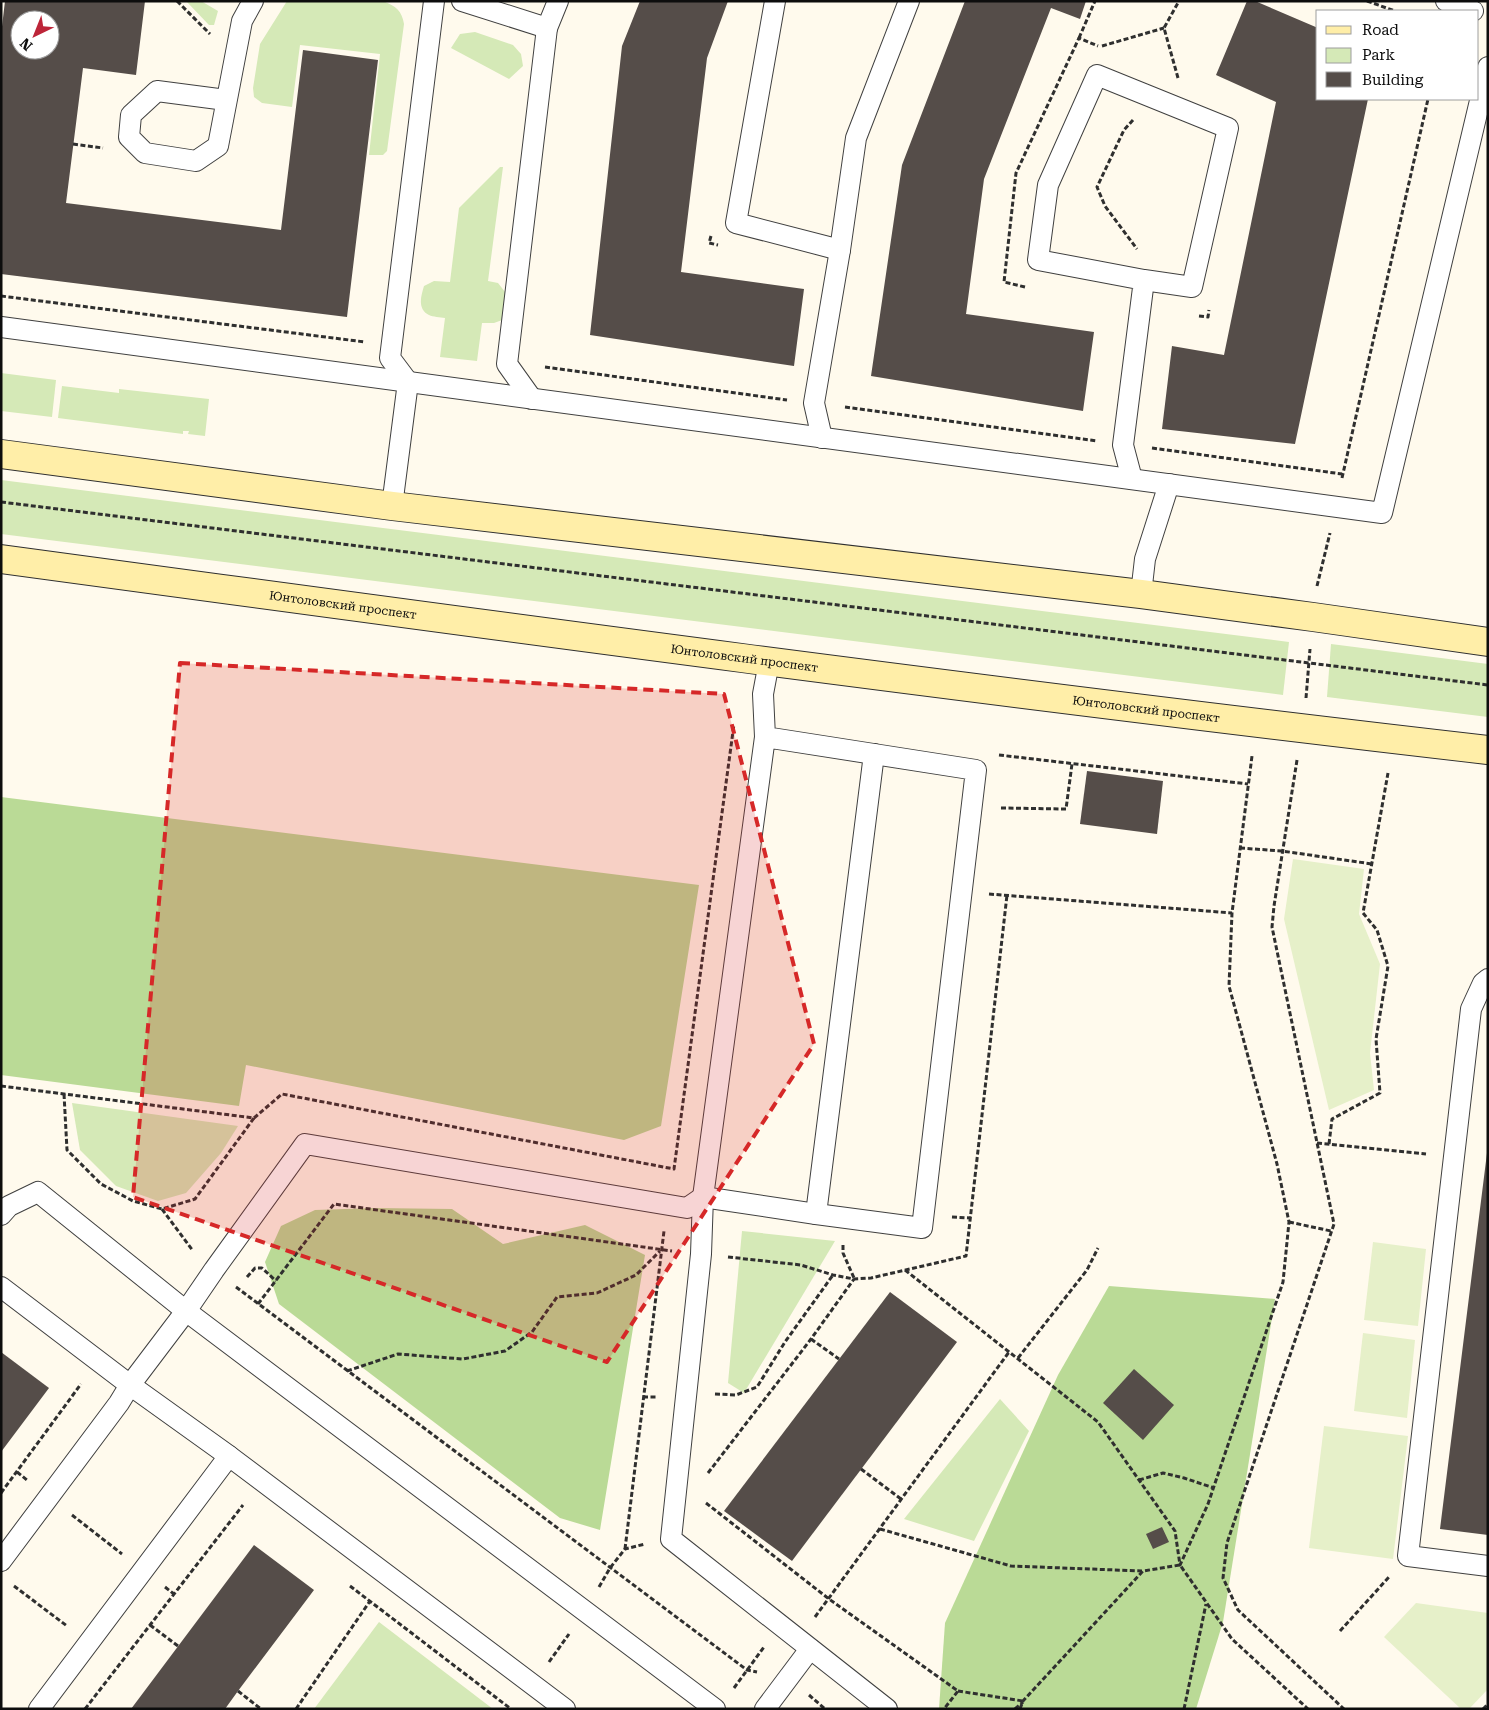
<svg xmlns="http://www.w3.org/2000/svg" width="1489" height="1710" viewBox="0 0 1489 1710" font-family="'Roboto Serif',serif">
	<rect width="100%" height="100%" fill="#fffaed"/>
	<!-- green -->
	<g fill="#d5e9b7">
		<polygon points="186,1 201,1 218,11 214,25 209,25"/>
		<path d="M287,1H383C396,6 402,11 404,24L387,151L383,155H369L380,54L300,45L292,107L262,103L254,97L253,88L260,44Z"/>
		<polygon points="475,32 513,45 521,54 523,66 509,79 451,48 460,34"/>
		<path d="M500,167H503L488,281L498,283L509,297L505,319L494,323H482L477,361L440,357L445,318C440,317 433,317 429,315C417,309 421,296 424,286L434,281L450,282L459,208Z"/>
		<polygon points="1,373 56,380 52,417 1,411"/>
		<polygon points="62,386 119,393 119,389 209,399 205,436 188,434 189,431 183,431 183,434 58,418"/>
		<polygon points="1,480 1289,642 1283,695 1,534"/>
		<polygon points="1331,644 1488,664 1488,717 1327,697"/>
		<polygon points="72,1103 238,1126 221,1153 186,1193 158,1201 116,1186 80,1150"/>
		<polygon points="742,1231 835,1241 744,1393 728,1383"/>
		<polygon points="1000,1399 1029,1431 974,1541 904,1519"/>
		<polygon points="379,1622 493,1709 314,1709"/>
	</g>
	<!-- forest -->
	<g fill="#bada96">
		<polygon points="1,797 699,885 661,1126 624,1140 246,1065 239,1106 1,1075"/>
		<polygon points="375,1208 452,1209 503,1244 585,1225 645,1255 600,1530 560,1518 279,1304 265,1262 281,1226 315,1210"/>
		<polygon points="1109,1286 1275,1299 1223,1622 1196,1709 939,1709 945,1623 1058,1375"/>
	</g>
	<!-- pitch -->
	<g fill="#e6f0c9">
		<polygon points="1293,859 1364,869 1359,914 1380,964 1370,1053 1374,1090 1329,1110 1284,919"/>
		<polygon points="1373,1242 1426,1249 1418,1326 1364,1320"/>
		<polygon points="1363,1333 1415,1340 1407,1418 1354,1411"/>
		<polygon points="1324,1426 1408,1436 1393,1559 1309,1548"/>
		<polygon points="1416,1603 1488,1613 1488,1689 1469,1709 1461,1709 1384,1637"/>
	</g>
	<!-- building -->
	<g fill="#554d49" fill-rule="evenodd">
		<path d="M5,1H145L136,75L83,68L66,203L281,230L303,50L378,60L347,317L1,274V35ZM20,20H50V50H20Z"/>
		<polygon points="640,1 728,1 707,58 681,272 804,289 794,366 590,335 622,46"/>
		<polygon points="965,1 1086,1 1080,19 1051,8 984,179 966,314 1094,332 1083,411 871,376 902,165"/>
		<polygon points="1247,1 1255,1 1318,28 1318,99 1368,99 1295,444 1162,429 1172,346 1224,355 1276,102 1216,75"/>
		<polygon points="1087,771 1163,781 1157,834 1080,824"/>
		<polygon points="1487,1153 1488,1153 1488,1535 1440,1529"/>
		<polygon points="890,1292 957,1342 792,1561 724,1511"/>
		<polygon points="1,1352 49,1388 1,1452"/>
		<polygon points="1134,1369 1174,1405 1143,1440 1103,1403"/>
		<polygon points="1162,1527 1169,1542 1153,1549 1146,1534"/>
		<polygon points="254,1545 314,1590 238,1691 225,1709 131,1709"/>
	</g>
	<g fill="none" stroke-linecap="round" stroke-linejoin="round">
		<defs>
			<g id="lane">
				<polyline points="462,1 547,28 558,1"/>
				<polyline points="775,1 736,223 840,250"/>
				<polyline points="1446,1 1473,11"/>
				<polyline points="226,100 157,91 131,115 129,137 145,153 196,161 218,146 242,21 253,1"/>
				<polyline points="1,327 1382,513 1488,67"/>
				<polyline points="532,399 507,364 547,28"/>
				<polyline points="822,438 814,403 840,250 856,138 909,1"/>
				<polyline points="1132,479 1123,445 1144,280 1038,260 1048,185 1097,75 1228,128 1192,287 1144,280"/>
				<polyline points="392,506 408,382 390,358 434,1"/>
				<polyline points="1141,594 1145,559 1169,484"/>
				<polyline points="765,737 976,770 922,1228 816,1214 703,1197 765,737 763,694 769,662"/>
				<polyline points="1488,979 1483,983 1471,1009 1408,1556 1488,1566"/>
				<polyline points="816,1214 874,754"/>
				<polyline points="1,1215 9,1206 38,1192 186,1311 715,1709"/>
				<polyline points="1,1287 130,1385 229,1456 565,1709"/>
				<polyline points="1,1561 119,1403 130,1385 186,1311 214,1270 305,1144 687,1208 703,1197 701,1254 671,1539 887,1709"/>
				<polyline points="39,1709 229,1456"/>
				<polyline points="765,1709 810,1649"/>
			</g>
			<g id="secondary">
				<polyline points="1,454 392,506 1141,594 1313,617 1488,642"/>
				<path id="s1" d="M1,559C496,626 991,693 1488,750"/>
			</g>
		</defs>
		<!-- lane casing -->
		<use href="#lane" stroke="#404040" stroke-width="22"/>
		<!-- secondary casing -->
		<use href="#secondary" stroke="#2f2f2f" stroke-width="30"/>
		<!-- path -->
		<g stroke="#2f2f2f" stroke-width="3" stroke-dasharray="5 2.5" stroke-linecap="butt">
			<polyline points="177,1 210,34"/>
			<polyline points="1367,1 1395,11"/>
			<polyline points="1079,38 1095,1"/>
			<polyline points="1102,46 1164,28"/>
			<polyline points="1178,78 1164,28 1179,1"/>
			<polyline points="1133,120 1124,130 1097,187 1105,206 1137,249"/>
			<polyline points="73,144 103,148"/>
			<polyline points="711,236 709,243 718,245"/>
			<polyline points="1025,287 1004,282 1016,173 1079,38 1098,46"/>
			<polyline points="1,296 365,342"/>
			<polyline points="1199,316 1208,317 1209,310"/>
			<polyline points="545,367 787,400"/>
			<polyline points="845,407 1097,441"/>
			<polyline points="1152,448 1342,474"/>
			<polyline points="1342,478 1428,99"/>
			<polyline points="1,502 1488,685"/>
			<polyline points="1317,586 1330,533"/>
			<polyline points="1306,698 1310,649"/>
			<polyline points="999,755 1248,784"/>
			<polyline points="1297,760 1274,906 1272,927 1334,1224 1227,1543 1223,1578 1238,1610 1344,1709"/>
			<polyline points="1001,808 1066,809 1072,764"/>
			<polyline points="1240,848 1282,851 1372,864"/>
			<polyline points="989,894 1232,913"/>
			<polyline points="1,1086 254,1118 282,1094 674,1169 734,724"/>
			<polyline points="64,1094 67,1150 101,1184 133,1201 162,1209 195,1199 254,1118"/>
			<polyline points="1317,1143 1426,1154"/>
			<polyline points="1329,1144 1332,1119 1380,1093 1376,1039 1388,966 1377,930 1363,913 1388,773"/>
			<polyline points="162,1209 193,1251"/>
			<polyline points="952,1217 971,1218"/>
			<polyline points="1289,1222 1331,1231"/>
			<polyline points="843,1245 843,1253 854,1278"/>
			<polyline points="728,1257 801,1265 833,1275 854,1279 871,1278 966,1256 1007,895"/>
			<polyline points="905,1270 1098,1422 1175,1531 1180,1565 1208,1504 1283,1282 1289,1222 1277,1164 1229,986 1232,913 1252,756"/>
			<polyline points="247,1277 255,1268 262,1268 276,1281"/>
			<polyline points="236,1287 747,1670 757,1672"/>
			<polyline points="258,1304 334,1204 672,1251"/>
			<polyline points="811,1339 839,1359"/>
			<polyline points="1018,1358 1087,1270 1098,1248"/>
			<polyline points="347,1371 398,1354 463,1359 505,1351 532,1332 557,1297 597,1293 636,1275 660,1251"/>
			<polyline points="715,1394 736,1395 757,1387 785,1342 833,1275"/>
			<polyline points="643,1397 657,1397"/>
			<polyline points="861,1469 901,1499"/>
			<polyline points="17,1472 27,1480"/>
			<polyline points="708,1473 811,1339 854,1279"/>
			<polyline points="1139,1480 1163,1473 1184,1478 1214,1488"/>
			<polyline points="1,1493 81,1384"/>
			<polyline points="706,1503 829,1599 958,1691 944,1709"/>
			<polyline points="72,1515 122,1554"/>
			<polyline points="880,1529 1011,1566 1142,1571"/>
			<polyline points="625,1549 664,1231"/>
			<polyline points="14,1586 67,1626"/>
			<polyline points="350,1586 511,1709"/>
			<polyline points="165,1587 174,1594"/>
			<polyline points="599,1587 610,1568 625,1549 645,1544"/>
			<polyline points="815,1617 1009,1352"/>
			<polyline points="150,1625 178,1646"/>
			<polyline points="1340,1631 1389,1577"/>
			<polyline points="549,1662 569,1634"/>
			<polyline points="734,1688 764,1647"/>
			<polyline points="238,1691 261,1709"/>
			<polyline points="958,1691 1023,1701"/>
			<polyline points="809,1695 825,1709"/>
			<polyline points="85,1709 243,1505"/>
			<polyline points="296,1709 370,1601"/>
			<polyline points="1015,1709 1023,1702"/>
			<polyline points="1020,1709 1023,1701 1143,1571 1180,1565 1232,1639 1308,1709"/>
			<polyline points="1184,1709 1206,1604"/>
			<polyline points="1483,1709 1488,1704"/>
		</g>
		<!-- lane -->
		<use href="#lane" stroke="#fff" stroke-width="20"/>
		<!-- secondary -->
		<use href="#secondary" stroke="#ffeea8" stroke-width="28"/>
	</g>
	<!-- marked area -->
	<path fill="#d62828" fill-opacity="0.2" stroke="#d62828" stroke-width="4" stroke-dasharray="10 6" stroke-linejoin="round" d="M180,663L724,694L814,1044L607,1362L133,1197Z"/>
	<g text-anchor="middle" stroke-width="5" stroke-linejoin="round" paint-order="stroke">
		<!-- street labels -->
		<g font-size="12" fill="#0d0d0d" stroke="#fff">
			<text dy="4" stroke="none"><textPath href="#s1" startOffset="345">Юнтоловский проспект</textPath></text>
			<text dy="4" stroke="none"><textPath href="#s1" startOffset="750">Юнтоловский проспект</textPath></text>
			<text dy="4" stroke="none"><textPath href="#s1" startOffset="1155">Юнтоловский проспект</textPath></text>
		</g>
	</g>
	<!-- border -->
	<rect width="1489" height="1710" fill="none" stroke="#0d0d0d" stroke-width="5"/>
	<!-- legend -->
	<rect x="1316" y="10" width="162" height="90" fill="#ffffff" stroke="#9e9e9e"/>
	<rect x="1326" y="26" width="25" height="8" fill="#ffeea8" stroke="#9e9e9e"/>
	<text x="1362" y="35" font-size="15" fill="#0d0d0d">Road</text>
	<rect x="1326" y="48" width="25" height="15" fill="#d5e9b7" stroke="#9e9e9e"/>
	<text x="1362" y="60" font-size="15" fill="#0d0d0d">Park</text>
	<rect x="1326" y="72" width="25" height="15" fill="#554d49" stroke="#9e9e9e"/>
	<text x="1362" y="85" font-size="15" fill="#0d0d0d">Building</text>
	<!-- north arrow -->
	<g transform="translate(35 35) rotate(223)"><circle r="24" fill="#ffffff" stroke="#9e9e9e"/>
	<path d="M0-4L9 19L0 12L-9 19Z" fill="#bd2539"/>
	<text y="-8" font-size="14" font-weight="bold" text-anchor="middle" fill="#0d0d0d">N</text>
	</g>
</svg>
